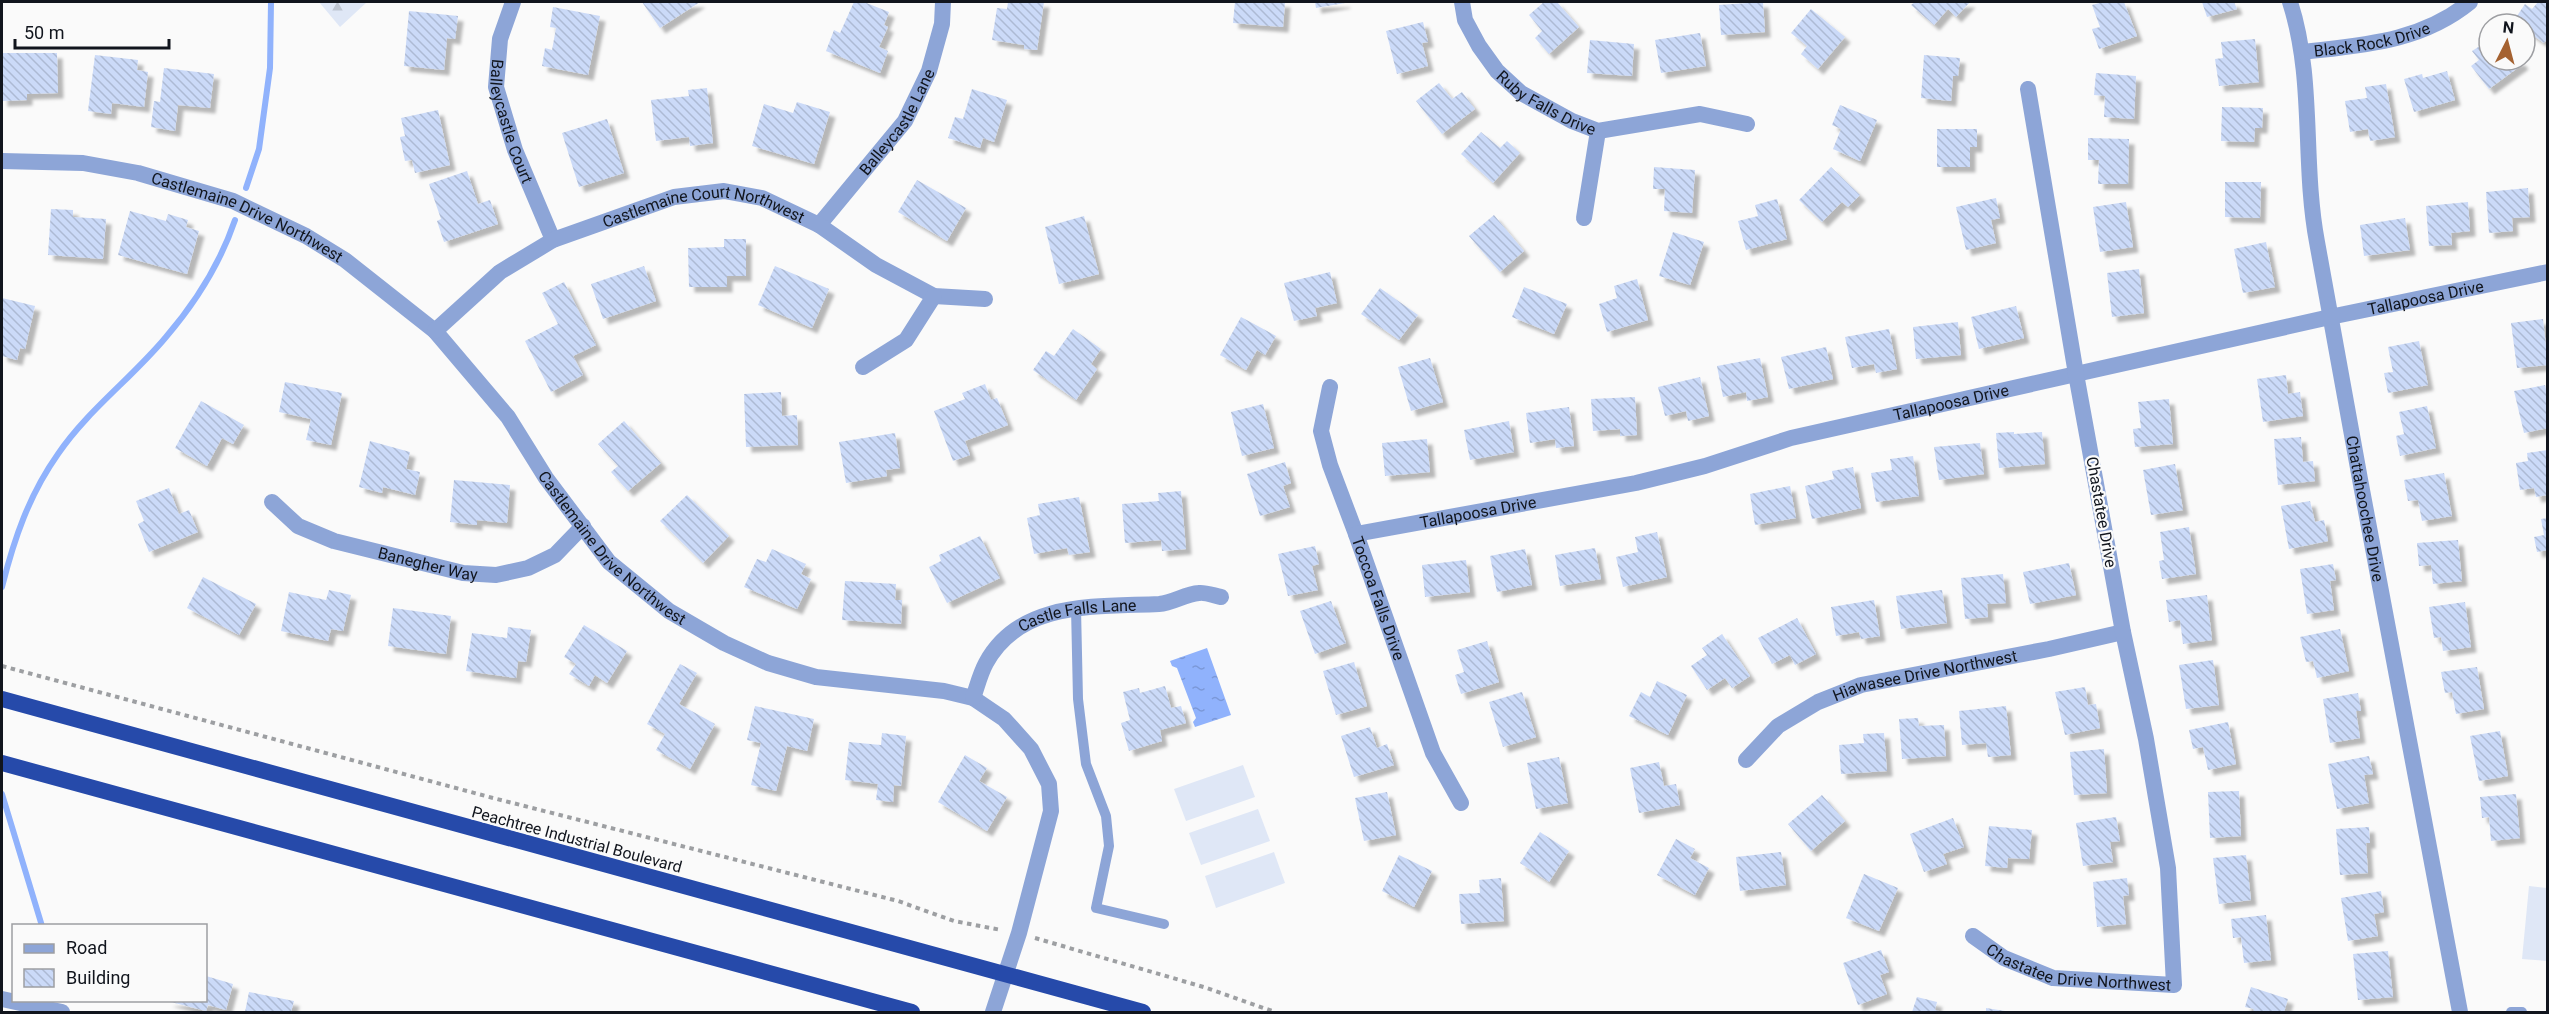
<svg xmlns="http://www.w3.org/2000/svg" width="2549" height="1014" viewBox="0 0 2549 1014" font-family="Roboto,sans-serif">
	<defs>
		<pattern id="forest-firs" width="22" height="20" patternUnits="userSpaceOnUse" patternTransform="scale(1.5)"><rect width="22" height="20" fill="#dfe7f6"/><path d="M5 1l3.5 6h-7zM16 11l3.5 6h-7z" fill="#bec5d2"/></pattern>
		<pattern id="water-ripples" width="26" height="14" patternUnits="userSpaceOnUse" patternTransform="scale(1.5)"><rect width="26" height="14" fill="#90b2fc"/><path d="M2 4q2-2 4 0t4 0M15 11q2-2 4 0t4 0" fill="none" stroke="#7b98d8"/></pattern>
		<pattern id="building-back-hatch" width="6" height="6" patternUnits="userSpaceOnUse" patternTransform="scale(1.5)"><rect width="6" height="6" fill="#cbdaf8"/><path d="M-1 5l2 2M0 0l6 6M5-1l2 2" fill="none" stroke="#adbad4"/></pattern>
		<filter id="shadow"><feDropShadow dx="5.5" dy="5.5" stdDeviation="1.5" flood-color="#0004"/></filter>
	</defs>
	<rect width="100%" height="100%" fill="#fafafa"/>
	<!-- grass -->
	<g fill="#dfe7f6">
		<polygon points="1243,765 1255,797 1186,821 1174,789"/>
		<polygon points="1258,809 1270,841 1201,865 1189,833"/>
		<polygon points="1274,852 1285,883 1216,908 1205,876"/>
		<polygon points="2529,886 2547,888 2547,961 2522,959"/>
	</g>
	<!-- forest -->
	<polygon fill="url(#forest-firs)" points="319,2 367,2 340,27"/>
	<!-- water -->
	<polygon fill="url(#water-ripples)" points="1207,648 1231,715 1195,727 1193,722 1196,718 1177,668 1172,666 1170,661"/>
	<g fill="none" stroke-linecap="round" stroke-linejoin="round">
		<!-- stream -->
		<g stroke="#90b2fc" stroke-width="6">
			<polyline points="246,188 259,149 270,68 271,2"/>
			<path d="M2,587C14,539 29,495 58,454C88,410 132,378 166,337C196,302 220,264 235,220"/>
			<polyline points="2,794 42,926"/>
		</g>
	</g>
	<!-- building -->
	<g fill="url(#building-back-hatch)" filter="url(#shadow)">
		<polygon points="642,2 700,2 660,28"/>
		<polygon points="854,2 864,2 889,12 884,25 888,27 879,47 888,51 880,73 826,51 834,30 840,33"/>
		<polygon points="1008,2 1044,2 1037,50 1024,49 1024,45 992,40 997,8 1007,9"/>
		<polygon points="1235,2 1285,2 1283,27 1233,23"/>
		<polygon points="1315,2 1345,2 1345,3 1316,8"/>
		<polygon points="1544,2 1557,2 1579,27 1549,54 1535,38 1542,31 1529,15"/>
		<polygon points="1763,2 1765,32 1721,35 1719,5"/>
		<polygon points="1915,2 1970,2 1956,17 1948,9 1934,25 1911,5"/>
		<polygon points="2103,2 2124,2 2137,36 2099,49 2092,29 2100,27 2092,5"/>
		<polygon points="2202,2 2234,2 2237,9 2207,17"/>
		<polygon points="2538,2 2548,2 2548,38 2544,43 2525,30 2525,24 2513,22 2525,4 2532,9"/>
		<polygon points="553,7 600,16 588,75 542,66 545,48 552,50 556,28 550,27"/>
		<polygon points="1811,9 1845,37 1818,69 1801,54 1807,46 1791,33"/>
		<polygon points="409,11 458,16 455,39 447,38 444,70 404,66"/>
		<polygon points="1423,22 1428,42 1422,43 1428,66 1397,74 1386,31"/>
		<polygon points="1700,33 1706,66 1661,73 1655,40"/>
		<polygon points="2255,39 2259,82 2219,86 2215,59 2223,58 2221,42"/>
		<polygon points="1590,40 1634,44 1632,76 1587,73"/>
		<polygon points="2483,44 2489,53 2489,60 2520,60 2523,64 2489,89 2471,66 2479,60 2472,51"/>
		<polygon points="2,53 57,53 58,93 27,94 27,100 2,101"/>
		<polygon points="95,55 138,60 137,70 148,72 144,107 112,103 111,114 88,111"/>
		<polygon points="1924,55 1960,58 1958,76 1953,76 1951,101 1921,98"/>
		<polygon points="164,68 214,74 210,108 178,105 175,131 151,127 154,101 160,102"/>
		<polygon points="2447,71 2455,100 2414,112 2404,79 2422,74 2423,78"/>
		<polygon points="2096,73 2136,76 2134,119 2104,117 2105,96 2094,95"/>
		<polygon points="1439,83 1452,99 1462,92 1475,109 1442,134 1416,101"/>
		<polygon points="2386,84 2395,137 2370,141 2368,129 2350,132 2345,101 2367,98 2365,87"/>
		<polygon points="707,88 713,143 690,146 689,137 656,141 651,100 689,96 688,90"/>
		<polygon points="972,89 1007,100 994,142 983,138 980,148 948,138 955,117 963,119"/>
		<polygon points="797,102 830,112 814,164 752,146 764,104 793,113"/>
		<polygon points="1840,105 1877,120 1860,161 1833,149 1841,129 1832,125"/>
		<polygon points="2222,107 2263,108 2262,128 2255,128 2254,142 2221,141"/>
		<polygon points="438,110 450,165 415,173 412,160 405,161 400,137 405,136 401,118"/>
		<polygon points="607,119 624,173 579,187 562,133"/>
		<polygon points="1937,129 1977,129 1977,147 1970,147 1970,167 1937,167"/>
		<polygon points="1481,132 1500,148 1507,141 1520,153 1493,183 1461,154"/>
		<polygon points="2088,138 2129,139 2128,184 2098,184 2099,160 2088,160"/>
		<polygon points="1654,167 1695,170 1692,213 1664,211 1665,189 1653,189"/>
		<polygon points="1831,167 1860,195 1848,207 1842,202 1822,222 1799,200"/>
		<polygon points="467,171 478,204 490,200 498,224 444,242 437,221 441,219 429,184"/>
		<polygon points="917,180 966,208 947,241 898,212"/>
		<polygon points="2225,182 2261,182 2260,218 2225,217"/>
		<polygon points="2528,188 2530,217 2512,218 2513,231 2489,233 2486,192"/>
		<polygon points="1996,198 2000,218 1991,220 1996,243 1966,250 1956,207"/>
		<polygon points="1777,199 1787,239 1746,250 1738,221 1758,216 1755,205"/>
		<polygon points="2126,202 2133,247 2100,252 2093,207"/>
		<polygon points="2468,202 2470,231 2451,233 2452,245 2429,246 2426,206"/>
		<polygon points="51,209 73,210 73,217 106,219 103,259 48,255"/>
		<polygon points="130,211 166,221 168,214 188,220 186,227 199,231 187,274 118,255"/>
		<polygon points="1494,215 1524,251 1500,272 1469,236"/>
		<polygon points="1084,216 1099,274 1059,284 1045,227"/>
		<polygon points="2405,218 2410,250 2364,256 2360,225"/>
		<polygon points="1673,232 1704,242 1690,285 1659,276"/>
		<polygon points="724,239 746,239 746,276 727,276 727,287 689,287 688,248 724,247"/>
		<polygon points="2266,242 2275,287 2243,293 2234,249"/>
		<polygon points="644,266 656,301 603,319 591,284"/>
		<polygon points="775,266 829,289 812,328 758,305"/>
		<polygon points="2139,269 2144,313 2112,317 2107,273"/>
		<polygon points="1330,272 1337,303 1315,308 1317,316 1294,321 1284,283"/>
		<polygon points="1637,279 1648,320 1607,332 1599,304 1617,298 1614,286"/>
		<polygon points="564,282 596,345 573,356 583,375 551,392 525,341 558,324 542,293"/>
		<polygon points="1524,287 1567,304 1554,334 1512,317"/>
		<polygon points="1380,288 1418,315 1399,340 1361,314"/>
		<polygon points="2,298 35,306 25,349 20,348 17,360 2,356"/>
		<polygon points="2016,306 2024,338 1979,349 1971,317"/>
		<polygon points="1241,317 1276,336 1265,355 1257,350 1246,370 1220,355"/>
		<polygon points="2543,319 2548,365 2517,368 2511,323"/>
		<polygon points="1958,322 1961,355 1916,359 1913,327"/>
		<polygon points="1073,329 1101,349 1091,364 1097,369 1076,400 1033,370 1046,351 1054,356"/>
		<polygon points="1889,329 1897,369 1876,373 1874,364 1852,368 1845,337"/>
		<polygon points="2419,341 2428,385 2388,393 2384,373 2393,372 2388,347"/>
		<polygon points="1826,347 1833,379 1789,389 1781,357"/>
		<polygon points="1430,358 1443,402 1411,411 1398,367"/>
		<polygon points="1760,358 1768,397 1747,401 1746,392 1723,397 1717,366"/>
		<polygon points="2286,375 2288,394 2300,392 2303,416 2263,422 2257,379"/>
		<polygon points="1700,377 1709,416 1688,421 1686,411 1665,416 1658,387"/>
		<polygon points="285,382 342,393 331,445 306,440 311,419 279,412"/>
		<polygon points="985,384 991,400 997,398 1008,425 965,441 970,455 953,461 934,411 965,399 962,393"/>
		<polygon points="2545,385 2548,397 2548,428 2524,433 2514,391"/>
		<polygon points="781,392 782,416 797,415 798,445 746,447 744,394"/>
		<polygon points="1635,397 1637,435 1620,436 1620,429 1593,431 1591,399"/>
		<polygon points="2169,399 2173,444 2135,447 2133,429 2141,428 2138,402"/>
		<polygon points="201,401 244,425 233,444 222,438 207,466 175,448"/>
		<polygon points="1263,404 1274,448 1242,456 1231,412"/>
		<polygon points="2427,406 2436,448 2400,456 2396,436 2404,434 2399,412"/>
		<polygon points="1569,407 1574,446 1556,448 1555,439 1530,443 1526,413"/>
		<polygon points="624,421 661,463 628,491 611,472 618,466 598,444"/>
		<polygon points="1509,421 1514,452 1470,460 1464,430"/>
		<polygon points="2014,432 2014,434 2042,432 2045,464 1999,468 1996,433"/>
		<polygon points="895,433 900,468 886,470 887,476 846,483 839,442"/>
		<polygon points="2301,437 2303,462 2313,461 2315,481 2278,485 2274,439"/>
		<polygon points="1427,439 1430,472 1385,476 1382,443"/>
		<polygon points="370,441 410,452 406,469 420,472 415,495 383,487 382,493 359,487"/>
		<polygon points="1980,443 1984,474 1939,480 1934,447"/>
		<polygon points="2548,450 2548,495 2536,497 2534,488 2520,490 2516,463 2528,461 2527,453"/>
		<polygon points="1913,456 1919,496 1876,502 1871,473 1892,470 1890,459"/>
		<polygon points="1285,462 1291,483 1283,486 1290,507 1260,516 1247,474"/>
		<polygon points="2175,464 2183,510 2151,515 2143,470"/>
		<polygon points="1853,467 1861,508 1812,519 1805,486 1834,479 1832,471"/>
		<polygon points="2444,473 2452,516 2422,521 2418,500 2408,501 2404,480"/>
		<polygon points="454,480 510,485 507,523 477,520 477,525 450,522"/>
		<polygon points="1790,486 1796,518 1755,525 1750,494"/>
		<polygon points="169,488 179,514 189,510 198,532 149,552 138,524 144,521 136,501"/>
		<polygon points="1181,491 1186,549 1162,551 1161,540 1125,543 1122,504 1159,501 1158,493"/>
		<polygon points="687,495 729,536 703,563 660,521"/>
		<polygon points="1079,497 1090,552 1069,555 1067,548 1034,554 1027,518 1040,515 1038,504"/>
		<polygon points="2310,501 2315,522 2324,520 2328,541 2289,549 2281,506"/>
		<polygon points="2548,518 2548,550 2537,552 2534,537 2544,535 2541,519"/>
		<polygon points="2189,527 2196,574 2162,579 2159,561 2164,560 2160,532"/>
		<polygon points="1657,532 1667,577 1623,587 1616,557 1638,552 1635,537"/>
		<polygon points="980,536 1000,578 947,603 929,567 941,561 939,555"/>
		<polygon points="2458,540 2462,581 2433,584 2431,565 2419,566 2417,543"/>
		<polygon points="1315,546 1319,564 1312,566 1318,590 1288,596 1278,554"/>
		<polygon points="1595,548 1601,579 1560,586 1555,555"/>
		<polygon points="772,549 806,564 801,574 811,579 797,609 744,587 757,559 766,562"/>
		<polygon points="1525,549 1532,585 1497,592 1490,556"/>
		<polygon points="1466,560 1470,592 1425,597 1422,565"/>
		<polygon points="2069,563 2076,595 2030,604 2023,572"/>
		<polygon points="2333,564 2336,580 2330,581 2334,610 2307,614 2300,569"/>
		<polygon points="2003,574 2006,603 1987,604 1988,617 1965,619 1961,578"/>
		<polygon points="203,577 256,604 239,635 187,608"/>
		<polygon points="845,581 896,584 895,600 902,600 901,624 842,620"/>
		<polygon points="329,590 351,595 343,631 331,629 328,641 281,631 289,592 326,600"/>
		<polygon points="1942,590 1947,623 1901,629 1896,596"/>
		<polygon points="2207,595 2212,640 2183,644 2180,620 2169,622 2166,600"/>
		<polygon points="1874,600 1880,636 1861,639 1859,632 1836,636 1831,607"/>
		<polygon points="1331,601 1346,643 1315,654 1300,611"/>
		<polygon points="2465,602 2471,647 2443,651 2441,637 2434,638 2429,607"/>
		<polygon points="393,608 451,616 446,654 388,646"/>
		<polygon points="1797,618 1816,654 1795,665 1790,655 1772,664 1758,638"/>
		<polygon points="584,625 627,651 607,683 595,675 589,686 569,674 576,664 564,657"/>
		<polygon points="508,627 531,630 526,662 518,661 516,678 466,671 472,633 507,638"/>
		<polygon points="2340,629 2349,671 2317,678 2313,661 2306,662 2300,637"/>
		<polygon points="1722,634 1750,676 1732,688 1725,678 1707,690 1691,666 1707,655 1702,648"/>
		<polygon points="1487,641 1499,682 1461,694 1455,675 1464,672 1457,650"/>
		<polygon points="2213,660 2219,705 2186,709 2179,665"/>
		<polygon points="1354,662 1367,706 1336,715 1323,671"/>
		<polygon points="680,664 697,673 679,704 715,724 690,769 656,750 665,734 647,724"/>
		<polygon points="2477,667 2484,709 2456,714 2452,692 2445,693 2441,672"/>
		<polygon points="1657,681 1687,695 1668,735 1629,716 1641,692 1650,697"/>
		<polygon points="1165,686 1171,708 1181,706 1186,723 1160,730 1162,741 1129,751 1121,723 1130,720 1123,692 1139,688 1140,693"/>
		<polygon points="2085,687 2088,705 2096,704 2100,728 2065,735 2055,692"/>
		<polygon points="1522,692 1536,737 1503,747 1489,702"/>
		<polygon points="2358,693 2361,711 2356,711 2360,738 2330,743 2323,699"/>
		<polygon points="755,706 814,719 807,751 787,746 776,791 751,785 761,743 747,740"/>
		<polygon points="2006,706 2011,755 1988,757 1986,743 1962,745 1959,711"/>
		<polygon points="1918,718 1919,726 1944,725 1946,756 1902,759 1899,719"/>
		<polygon points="2228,722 2236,764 2208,770 2203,747 2193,749 2189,730"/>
		<polygon points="1370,727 1377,748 1387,744 1394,765 1354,777 1341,736"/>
		<polygon points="2500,731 2508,776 2479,781 2470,736"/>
		<polygon points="882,733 906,736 901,786 894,785 893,802 876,800 878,784 845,780 849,742 881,745"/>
		<polygon points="1884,733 1887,771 1841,774 1839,745 1864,743 1863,734"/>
		<polygon points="2104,749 2107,793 2074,795 2070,752"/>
		<polygon points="965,755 987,768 979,781 1007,797 987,831 938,802"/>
		<polygon points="2369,756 2373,774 2364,775 2369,803 2337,809 2328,764"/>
		<polygon points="1559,757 1568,803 1536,809 1527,763"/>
		<polygon points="1659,762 1664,786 1676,784 1680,805 1639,813 1630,768"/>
		<polygon points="2239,791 2241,836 2210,838 2208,792"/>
		<polygon points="1387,792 1396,835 1364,841 1355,798"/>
		<polygon points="2516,794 2520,838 2491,841 2489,817 2482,818 2480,797"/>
		<polygon points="1822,795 1845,821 1811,851 1788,824"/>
		<polygon points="2116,817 2120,841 2110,842 2113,862 2083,866 2076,823"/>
		<polygon points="1953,818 1964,847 1943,854 1947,864 1924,872 1910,834"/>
		<polygon points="1989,826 2032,830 2029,859 2008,858 2007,868 1985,866"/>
		<polygon points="2369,827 2370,843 2366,843 2368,873 2340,875 2336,829"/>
		<polygon points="1540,832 1569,851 1549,882 1520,863"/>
		<polygon points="1676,839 1695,849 1690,858 1709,868 1695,895 1657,875"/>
		<polygon points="1781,852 1786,885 1740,891 1736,857"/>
		<polygon points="1399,855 1432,871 1414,907 1382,891"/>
		<polygon points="2246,855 2251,900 2219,904 2213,858"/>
		<polygon points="1864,874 1898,888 1879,931 1846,918"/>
		<polygon points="1501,878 1504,921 1461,924 1459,894 1480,893 1479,880"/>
		<polygon points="2127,878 2129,895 2123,896 2126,924 2097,927 2093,882"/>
		<polygon points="2381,891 2384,912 2374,914 2378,936 2348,941 2341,898"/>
		<polygon points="2266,915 2271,960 2244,963 2241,937 2233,938 2231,919"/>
		<polygon points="1881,950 1889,972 1880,975 1887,994 1858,1005 1843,963"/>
		<polygon points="2388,951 2393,997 2358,1000 2353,954"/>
		<polygon points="206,976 233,984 226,1010 208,1005 206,1011 167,1001 206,1000"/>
		<polygon points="2251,987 2288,999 2284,1012 2253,1012 2254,1009 2245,1007"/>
		<polygon points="249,992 294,1001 291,1012 245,1012"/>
		<polygon points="1917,997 1937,1002 1935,1010 1942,1012 1912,1012"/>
		<polygon points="1986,1008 2005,1011 2005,1012 1986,1012"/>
	</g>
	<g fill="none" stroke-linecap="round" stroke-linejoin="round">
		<!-- path -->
		<g stroke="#9d9fa2" stroke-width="4" stroke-dasharray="4.5 4.5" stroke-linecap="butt">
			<polyline points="2,666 493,798 898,901 954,921 1001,930"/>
			<polyline points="1035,938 1207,988 1275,1012"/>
		</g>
		<!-- service -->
		<g stroke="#8da5d7" stroke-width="10">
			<polyline points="1076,608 1078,699 1086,764 1106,816 1109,846 1096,908 1164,924"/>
			<polyline points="2511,1012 2522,1012"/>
		</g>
		<!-- minor -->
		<g stroke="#8da5d7" stroke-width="16">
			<path id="s1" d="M513,2L500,39L496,87L515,150L553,240"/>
			<path id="s2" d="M1462,2L1465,20L1479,46L1497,71L1521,93L1572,121L1598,131L1700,114L1747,124"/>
			<path id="s3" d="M2290,2C2315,79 2302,162 2317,242C2363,499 2411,756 2460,1012"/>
			<path id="s4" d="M2303,52C2363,45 2421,42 2470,2"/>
			<path id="s5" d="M2,161L83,163L138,173L233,201L306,236L345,260L435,331L508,417L546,478L609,562L669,611L724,643L768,663L816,677L944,691L973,698L1004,719L1031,749L1049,784L1051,811L1019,933L993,1012"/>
			<polyline points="1584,218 1598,131"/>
			<path id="s6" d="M819,225L905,121L929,71L942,24L943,2"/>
			<path id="s7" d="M435,331L500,272L553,240L674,197L724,191L762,198L819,225L876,265L934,296L985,299"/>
			<polyline points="863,367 906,340 934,296"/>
			<path id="s8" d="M1330,387L1321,431L1330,465L1356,534L1433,753L1461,803"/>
			<path id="s9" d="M272,502L298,526L334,541L463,573L496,575L528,568L555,555L583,526"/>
			<path id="s10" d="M1356,534L1636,483L1705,466L1791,438L2330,317L2548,272"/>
			<path id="s11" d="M973,698C977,687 980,674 986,663C1020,600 1097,607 1159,604C1173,603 1185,594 1199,593C1205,592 1215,596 1221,597"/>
			<path id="s12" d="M1746,760L1778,726L1818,702L1861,685L2049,649L2123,632"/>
			<path id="s13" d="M1973,936L2004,958L2053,978L2174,985L2168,868L2146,739L2123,632L2076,374L2028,89"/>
			<polyline points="2,999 62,1012"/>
		</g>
		<!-- trunk -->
		<g stroke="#264aaa" stroke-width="16">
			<polyline points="2,699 1143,1012"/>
			<polyline points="2,763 912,1012"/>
		</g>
	</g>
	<g text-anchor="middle" stroke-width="4.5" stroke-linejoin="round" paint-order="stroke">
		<!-- street labels -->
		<g font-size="16" fill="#11151d" stroke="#fafafa">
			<text dy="6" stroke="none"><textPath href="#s4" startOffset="70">Black Rock Drive</textPath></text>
			<text dy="6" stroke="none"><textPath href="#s2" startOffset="138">Ruby Falls Drive</textPath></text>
			<text dy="6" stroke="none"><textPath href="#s6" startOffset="130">Balleycastle Lane</textPath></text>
			<text dy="6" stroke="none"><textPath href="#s1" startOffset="124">Balleycastle Court</textPath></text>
			<text dy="6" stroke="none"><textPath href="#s5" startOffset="255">Castlemaine Drive Northwest</textPath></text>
			<text dy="6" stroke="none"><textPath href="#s7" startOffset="308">Castlemaine Court Northwest</textPath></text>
			<text dy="6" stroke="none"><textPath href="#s10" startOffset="1096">Tallapoosa Drive</textPath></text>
			<text dy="6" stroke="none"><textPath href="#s10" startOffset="610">Tallapoosa Drive</textPath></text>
			<text dy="6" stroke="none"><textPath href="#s3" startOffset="513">Chattahoochee Drive</textPath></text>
			<text dy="6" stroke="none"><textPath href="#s10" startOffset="124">Tallapoosa Drive</textPath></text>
			<text transform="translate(2102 512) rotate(80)" y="6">Chastatee Drive</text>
			<text dy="6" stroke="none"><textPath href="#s5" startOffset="759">Castlemaine Drive Northwest</textPath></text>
			<text dy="6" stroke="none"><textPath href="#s9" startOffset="171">Banegher Way</textPath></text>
			<text dy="6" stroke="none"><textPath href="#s8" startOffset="222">Toccoa Falls Drive</textPath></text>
			<text dy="6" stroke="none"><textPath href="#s11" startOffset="147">Castle Falls Lane</textPath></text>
			<text dy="6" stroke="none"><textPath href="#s12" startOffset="204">Hiawasee Drive Northwest</textPath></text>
			<text transform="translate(577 839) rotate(15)" y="6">Peachtree Industrial Boulevard</text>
			<text dy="6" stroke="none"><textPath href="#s13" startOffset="114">Chastatee Drive Northwest</textPath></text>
		</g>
	</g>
	<!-- border -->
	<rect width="2549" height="1014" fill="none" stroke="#11151d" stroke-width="6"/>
	<!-- legend -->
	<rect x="12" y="924" width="195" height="78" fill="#fafafa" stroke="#9d9ea2" stroke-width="1.5"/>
	<rect x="24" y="944" width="30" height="9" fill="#8da5d7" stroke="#9d9ea2" stroke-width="1.5"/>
	<text x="66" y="954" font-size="18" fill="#11151d">Road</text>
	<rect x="24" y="969" width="30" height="18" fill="url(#building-back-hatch)" stroke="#9d9ea2" stroke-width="1.5"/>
	<text x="66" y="984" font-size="18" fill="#11151d">Building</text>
	<!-- north arrow -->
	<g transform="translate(2507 42) rotate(6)"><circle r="28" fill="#fafafa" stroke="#9d9ea2" stroke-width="1.5"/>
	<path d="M0-4.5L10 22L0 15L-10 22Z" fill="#a56231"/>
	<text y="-9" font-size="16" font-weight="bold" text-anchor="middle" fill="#11151d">N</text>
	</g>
	<!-- scale -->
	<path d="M15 39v9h154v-9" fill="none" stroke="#11151d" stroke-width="3"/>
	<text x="24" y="39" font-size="18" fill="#11151d" stroke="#fafafa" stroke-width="4.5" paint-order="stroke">50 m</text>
</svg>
